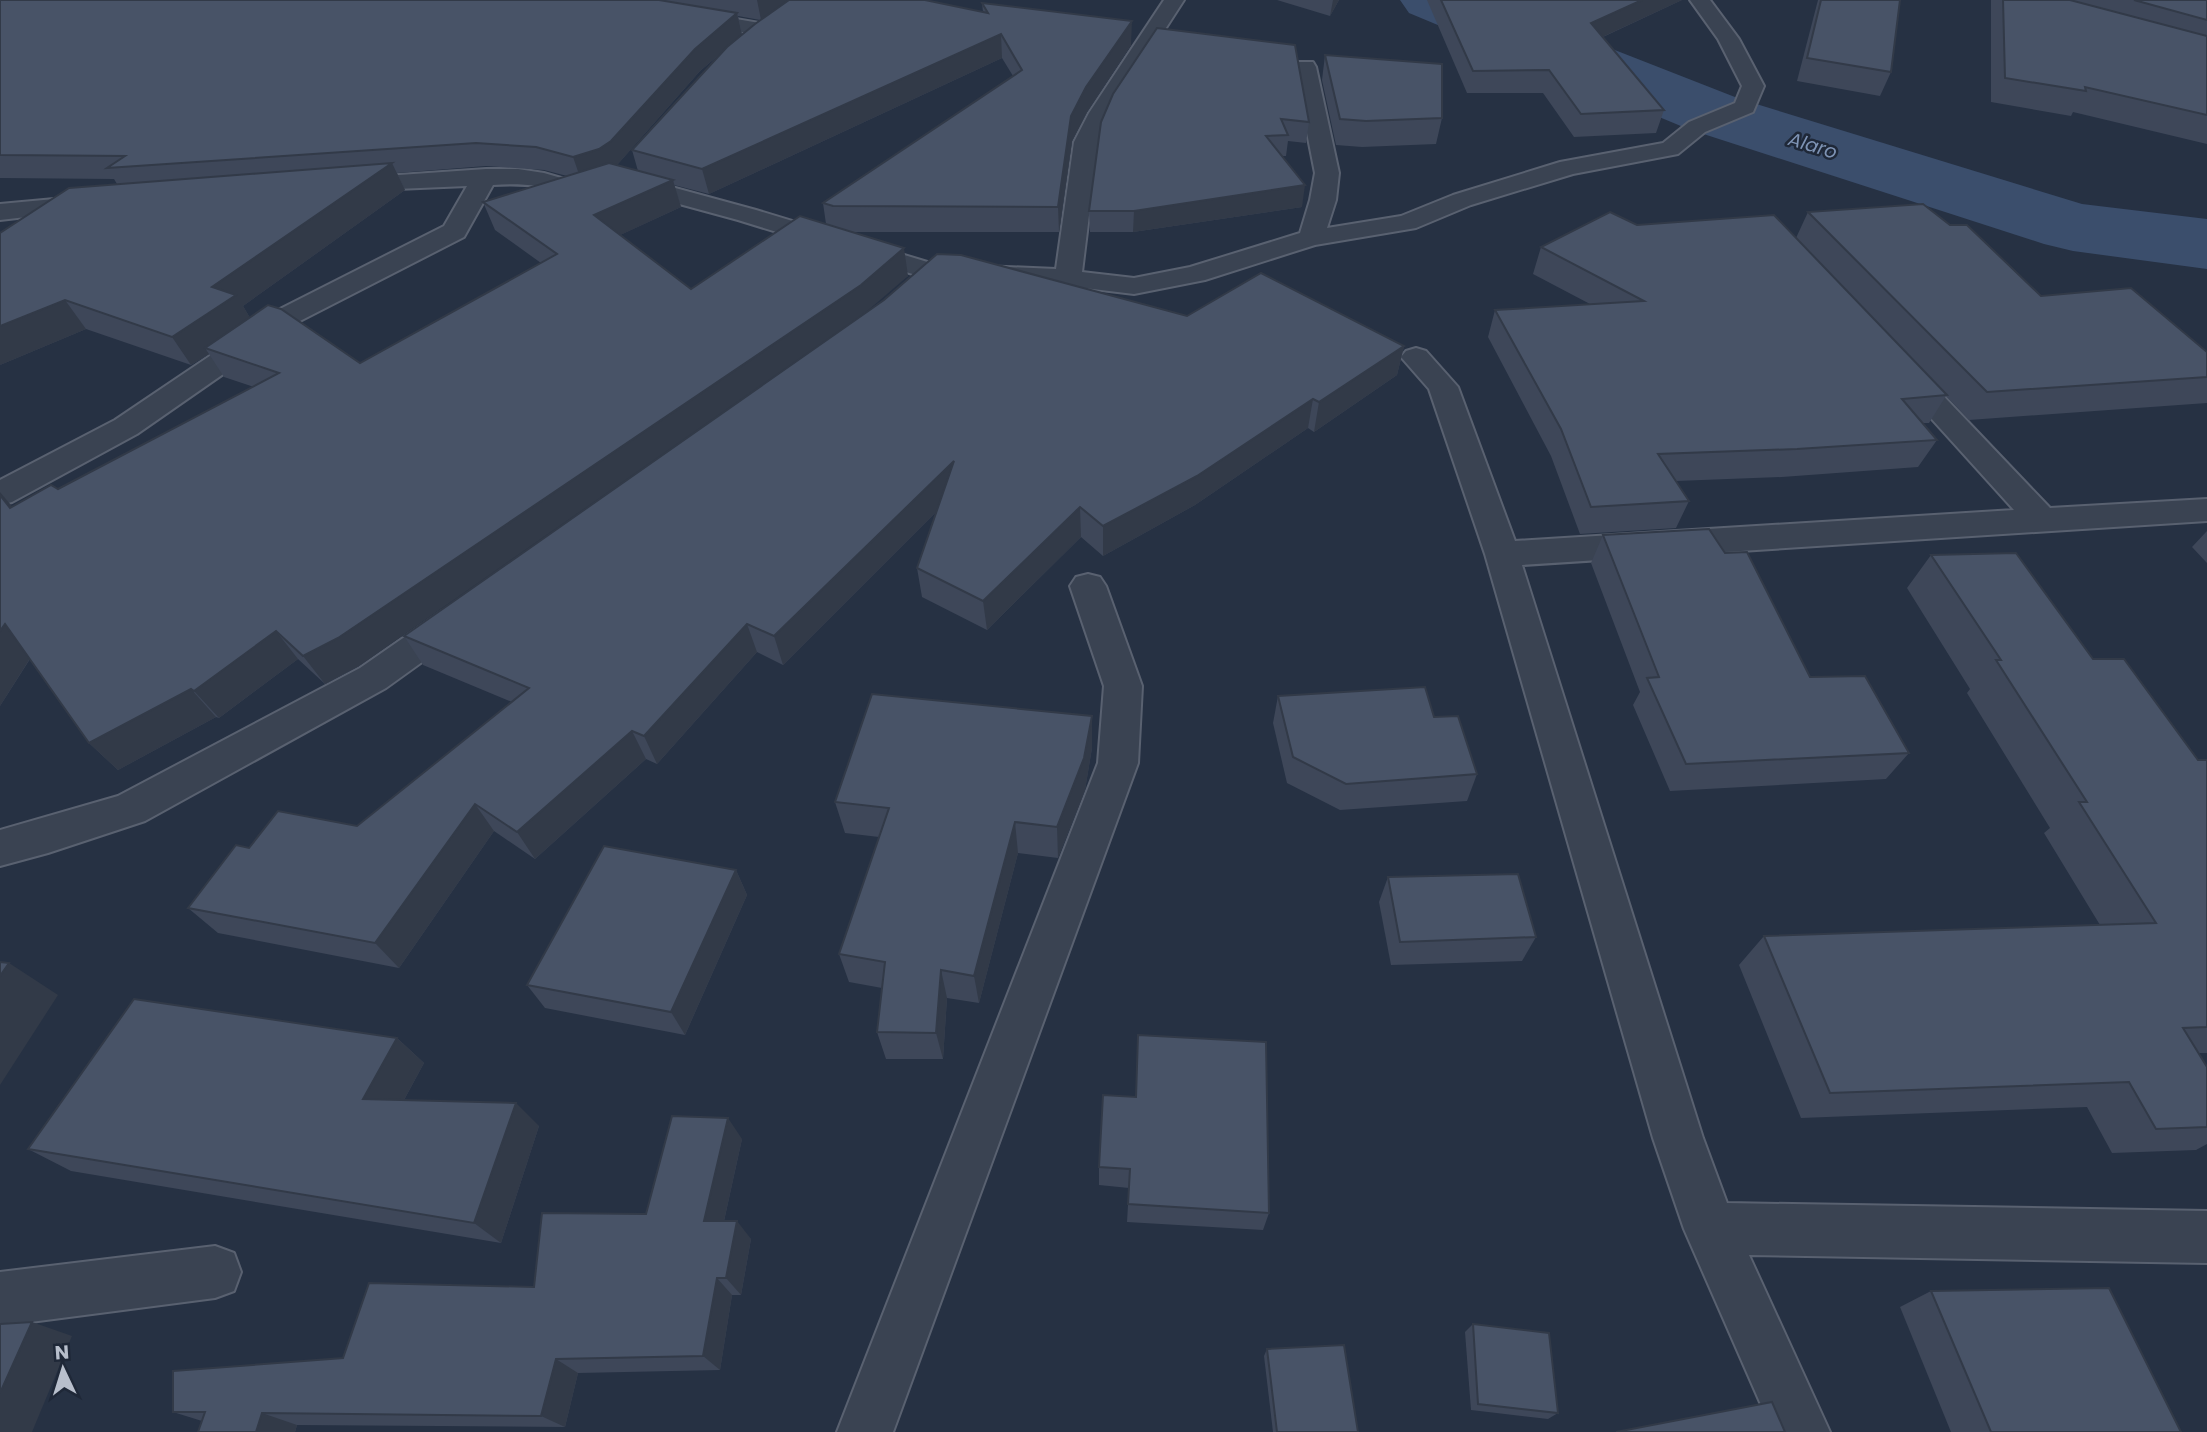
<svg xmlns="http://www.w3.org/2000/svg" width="2207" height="1432" viewBox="0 0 2207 1432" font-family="Poppins,sans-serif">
	<rect width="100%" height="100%" fill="#263143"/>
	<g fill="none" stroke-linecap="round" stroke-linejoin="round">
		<!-- river -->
		<polygon fill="#3b4e6c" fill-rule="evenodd" points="1400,0 1487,0 1740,99 2082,204 2207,219 2207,269 2073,251 2044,244 1688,129 1409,13"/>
		<defs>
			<g id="minor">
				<polygon points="579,0 625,0 766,24 773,26 776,30 773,34 766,36 589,6 582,4"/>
				<polygon points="1164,0 1184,0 1111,113 1098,142 1082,272 1134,278 1190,267 1300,233 1310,200 1315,173 1294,67 1297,62 1313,62 1316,67 1339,173 1336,200 1327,228 1401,216 1453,195 1560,162 1663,143 1689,122 1735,103 1742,86 1718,39 1690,0 1710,0 1739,39 1764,86 1753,112 1705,132 1678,154 1573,174 1471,205 1416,228 1315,245 1205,280 1134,294 1068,286 932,280 738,220 617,187 614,182 617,177 626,175 635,177 756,210 934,264 1056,269 1074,142 1089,113"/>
				<path d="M486,169H518L544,173L592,187L596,192L592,197C574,202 556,190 538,186C522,184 508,184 493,185L464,237L298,322L137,434L12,502L0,505V480L115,420L278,310L444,226L467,186L350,191L341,189L338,184L341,179Z"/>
				<polygon points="87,196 96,199 100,204 96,209 0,220 0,204"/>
				<polygon points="1416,348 1426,351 1458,387 1515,541 2014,510 1892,375 1887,369 1892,363 1902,360 1912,363 2050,508 2207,499 2207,521 1522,565 1703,1138 1727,1203 2207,1211 2207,1263 1749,1255 1830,1432 1773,1432 1684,1229 1653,1138 1485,554 1429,389 1401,357 1406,351"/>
				<polygon points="1088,574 1100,577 1106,586 1142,686 1138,763 893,1432 837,1432 1098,763 1104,686 1070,586 1076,577"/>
				<polygon points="455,607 468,611 473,620 468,629 386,688 145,821 48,853 0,866 0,830 118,796 360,668 442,611"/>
				<polygon points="215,1246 234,1253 241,1272 234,1291 215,1298 0,1326 0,1272"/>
			</g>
		</defs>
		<!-- minor casing -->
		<use href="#minor" stroke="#596170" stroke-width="4"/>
		<!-- minor -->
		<use href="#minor" fill="#3a4352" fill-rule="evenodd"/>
	</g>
	<!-- wall -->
	<g fill="#3e4759" fill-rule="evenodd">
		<path d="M0,0H925L983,12L982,3L1131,45L1087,112L1072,141L1059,232H852L908,276L359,666L325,684L298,659L219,718L216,717L118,770L89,743L30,659L0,706L13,507L58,489L254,387L224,377L209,354L191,365L86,329L0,365L117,184L114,179L0,178ZM738,16L760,20L742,34ZM726,49L632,150L638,171L617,165L700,71ZM1002,58L1013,76L823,203L826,224L691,289L620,235L681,207L674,185L709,194ZM486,166L544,170L567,176L483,202L495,230L541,263L360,363L250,318L243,306L405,190L397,173Z"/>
		<polygon points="1277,0 1339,0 1330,16"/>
		<polygon points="1427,0 1682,0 1603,37 1664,110 1656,133 1574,137 1543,93 1467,93"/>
		<polygon points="1818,0 1900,0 1891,72 1880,96 1797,81"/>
		<polygon points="1991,0 2207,0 2207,144 2073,112 2071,116 1991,102"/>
		<polygon points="1295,45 1309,122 1306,143 1288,141 1286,156 1282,156 1302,207 1133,232 1090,232 1089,211"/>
		<polygon points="1325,55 1442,118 1436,144 1362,147 1336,145 1322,80"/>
		<polygon points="1808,212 1950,225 2041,296 2207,352 2207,403 1969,420 1946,396 1929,423 1922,423 1937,440 1918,467 1782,477 1676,481 1689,501 1676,528 1580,534 1551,456 1488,337 1495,310 1590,304 1533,274 1541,247 1637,225 1796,238"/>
		<polygon points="1187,316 1404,346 1397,375 1314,432 1308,428 1195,505 1103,556 1081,537 987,630 922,597 917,568 937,511 783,665 757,652 657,764 646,759 535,859 494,831 399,968 218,933 188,908 249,848 357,826 512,702 423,665 404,636"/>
		<polygon points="2207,531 2207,563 2192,547"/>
		<polygon points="1603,535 1810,677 1909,753 1886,779 1670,791 1633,705 1640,692 1591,563"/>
		<polygon points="1931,555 2093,659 2198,760 2207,760 2207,1053 2199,1053 2207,1067 2207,1144 2196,1150 2112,1153 2087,1107 1801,1118 1739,965 1764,936 2100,925 2044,833 2050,828 1967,693 1970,689 1907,588"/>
		<polygon points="1278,696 1434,717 1477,774 1467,801 1340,810 1287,783 1273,723"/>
		<polygon points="1092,716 1092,748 1085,790 1058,858 1018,853 979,1003 947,998 943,1059 886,1059 877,1032 882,988 849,982 839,954 879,837 845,833 835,802"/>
		<polygon points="736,870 747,895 685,1035 545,1008 527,985"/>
		<polygon points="1388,877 1536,937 1522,961 1391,965 1379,902"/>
		<polygon points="397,1038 424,1063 404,1100 539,1126 501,1243 71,1171 28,1149"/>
		<polygon points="1103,1095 1269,1213 1263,1230 1127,1222 1129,1188 1099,1185 1099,1167"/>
		<polygon points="742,1139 724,1221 751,1239 741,1295 732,1295 720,1370 578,1373 565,1427 297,1425 295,1432 198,1432 202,1421 173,1412 343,1358 534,1287 646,1214"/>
		<polygon points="1931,1291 2181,1432 1951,1432 1900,1307"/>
		<polygon points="1473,1324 1558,1413 1548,1419 1471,1410 1465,1332"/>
		<polygon points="1267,1349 1358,1432 1273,1432 1264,1356"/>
	</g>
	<!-- shaded-wall -->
	<g fill="#323a48">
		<polygon points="757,0 793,0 761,20"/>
		<polygon points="1333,0 1339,0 1330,16"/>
		<polygon points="1642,0 1682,0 1585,45 1591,23"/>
		<polygon points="737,13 742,35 700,71 618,164 607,173 581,180 573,157 695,49"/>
		<polygon points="1132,21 1131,45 1087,112 1072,141 1059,232 1058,207 1071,116 1086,87"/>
		<polygon points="1001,34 1002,58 709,194 702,169"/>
		<polygon points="392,163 405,190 243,306 253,323 205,348 209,354 191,365 172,337 212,287"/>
		<polygon points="673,180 681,207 603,243 594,215"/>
		<polygon points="1305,185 1302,207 1133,232 1134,211"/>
		<polygon points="904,248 908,276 865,313 359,666 325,684 303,656"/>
		<polygon points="65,300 86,329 0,365 0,326"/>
		<polygon points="1404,346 1397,375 1314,432 1319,402"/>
		<polygon points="1313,399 1308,428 1195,505 1103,556 1103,526"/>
		<polygon points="954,461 958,490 783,665 774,636"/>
		<polygon points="0,492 11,505 36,537 10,508 0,495"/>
		<polygon points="1080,507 1081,537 987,630 983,601"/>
		<polygon points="5,624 34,652 0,706 0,631"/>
		<polygon points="747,624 757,652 657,764 644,736"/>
		<polygon points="276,631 298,659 219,718 194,691"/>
		<polygon points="191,689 216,717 118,770 89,743"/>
		<polygon points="1092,716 1092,748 1085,790 1058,858 1057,827"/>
		<polygon points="632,731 646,759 535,859 517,832"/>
		<polygon points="475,804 494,831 399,968 375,943"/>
		<polygon points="1015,822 1018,853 979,1003 974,976"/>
		<polygon points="736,870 747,895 685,1035 671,1012"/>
		<polygon points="9,963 58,995 0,1085 0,976"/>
		<polygon points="941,970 947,998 943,1059 936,1033"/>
		<polygon points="397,1038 424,1063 392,1122 363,1099"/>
		<polygon points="516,1103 539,1126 501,1243 474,1223"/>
		<polygon points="728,1118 742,1139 720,1239 704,1221"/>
		<polygon points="737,1221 751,1239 741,1295 726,1278"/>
		<polygon points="717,1278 732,1295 720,1370 703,1356"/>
		<polygon points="32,1322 72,1336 32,1432 0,1432 0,1393"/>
		<polygon points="556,1359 578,1373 565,1427 541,1416"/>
		<polygon points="262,1413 297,1425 295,1432 256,1432"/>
	</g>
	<!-- building -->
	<g fill="#485367" stroke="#323a48" stroke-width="2">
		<polygon points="0,0 659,0 737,13 695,49 611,141 599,149 573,157 536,147 476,143 107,168 125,156 0,155"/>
		<polygon points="789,0 925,0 988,13 982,3 1132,21 1086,87 1071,116 1058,207 833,206 823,203 1022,70 1001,34 702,169 632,150 727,47 755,24"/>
		<polygon points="1441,0 1642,0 1591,23 1664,110 1581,114 1549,70 1473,71"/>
		<polygon points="1821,0 1900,0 1891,72 1807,58"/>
		<polygon points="2003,0 2070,0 2207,36 2207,115 2085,87 2086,91 2005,78"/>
		<polygon points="2134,0 2207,0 2207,20"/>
		<polygon points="1157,28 1295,45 1309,122 1281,119 1288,135 1266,136 1305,185 1134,211 1089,211 1101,122 1113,94"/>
		<polygon points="1325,55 1442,64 1442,118 1366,121 1340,119"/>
		<polygon points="392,163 212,287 236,295 172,337 65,300 0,326 0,233 69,188"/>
		<polygon points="609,163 673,180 594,215 691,289 800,216 904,248 861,285 338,638 303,656 276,631 194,691 191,689 89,743 5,624 0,631 0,495 10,508 51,485 58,489 279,373 205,348 268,305 281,309 360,363 557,254 483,202"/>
		<polygon points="1923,204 1950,225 1967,225 2041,296 2131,288 2207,352 2207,377 1987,392 1808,212"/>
		<polygon points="1610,212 1637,225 1774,215 1947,395 1902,399 1937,440 1797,449 1658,454 1689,501 1591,507 1561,429 1495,310 1644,301 1541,247"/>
		<polygon points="937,254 961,255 1187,316 1261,273 1404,346 1319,402 1313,399 1197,476 1103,526 1080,507 983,601 917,568 954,461 774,636 747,624 644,736 632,731 517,832 475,804 375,943 188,908 236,845 249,848 278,811 357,826 529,688 404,636 884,300"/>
		<polygon points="1709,529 1725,553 1747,552 1810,677 1865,676 1909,753 1686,764 1647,678 1659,677 1603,535"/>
		<polygon points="2016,553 2093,659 2124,659 2198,760 2207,760 2207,1027 2183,1028 2207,1067 2207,1127 2156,1129 2129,1082 1830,1093 1764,936 2156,923 2079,802 2087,802 1996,660 2001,660 1931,555"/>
		<polygon points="1425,687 1434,717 1458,716 1477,774 1346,784 1293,757 1278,696"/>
		<polygon points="872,694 1092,716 1084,758 1057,827 1015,822 974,976 941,970 936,1033 877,1032 885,962 839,954 889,808 835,802"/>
		<polygon points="604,846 736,870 671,1012 527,985"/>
		<polygon points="1518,874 1536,937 1400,942 1388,877"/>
		<polygon points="0,962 9,963 0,976"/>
		<polygon points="134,999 397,1038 363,1099 516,1103 474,1223 28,1149"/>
		<polygon points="1138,1035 1266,1042 1269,1213 1128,1204 1130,1169 1099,1167 1103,1095 1136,1097"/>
		<polygon points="672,1116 728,1118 704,1221 737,1221 726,1278 717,1278 703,1356 556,1359 541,1416 262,1413 256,1432 198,1432 205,1412 173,1412 173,1371 343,1358 369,1283 534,1287 542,1213 646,1214"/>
		<polygon points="2109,1288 2181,1432 1991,1432 1931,1291"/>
		<polygon points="32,1322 0,1393 0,1324"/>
		<polygon points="1473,1324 1549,1333 1558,1413 1478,1404"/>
		<polygon points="1344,1345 1358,1432 1277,1432 1267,1349"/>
		<polygon points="1772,1402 1785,1432 1616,1432"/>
	</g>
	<g text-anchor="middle" stroke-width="5" stroke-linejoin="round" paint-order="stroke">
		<!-- far-water labels -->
		<g font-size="19" font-style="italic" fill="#7e93b4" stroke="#1f2838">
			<text transform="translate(1813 145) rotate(17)" y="7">Alaro</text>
		</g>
	</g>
	<!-- north arrow -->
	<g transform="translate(63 1369) rotate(356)" stroke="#1f2838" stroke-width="5" paint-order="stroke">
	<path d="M0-5L12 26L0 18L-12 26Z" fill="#b8bfcc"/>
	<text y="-10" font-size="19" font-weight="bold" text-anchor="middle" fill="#b8bfcc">N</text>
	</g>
</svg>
